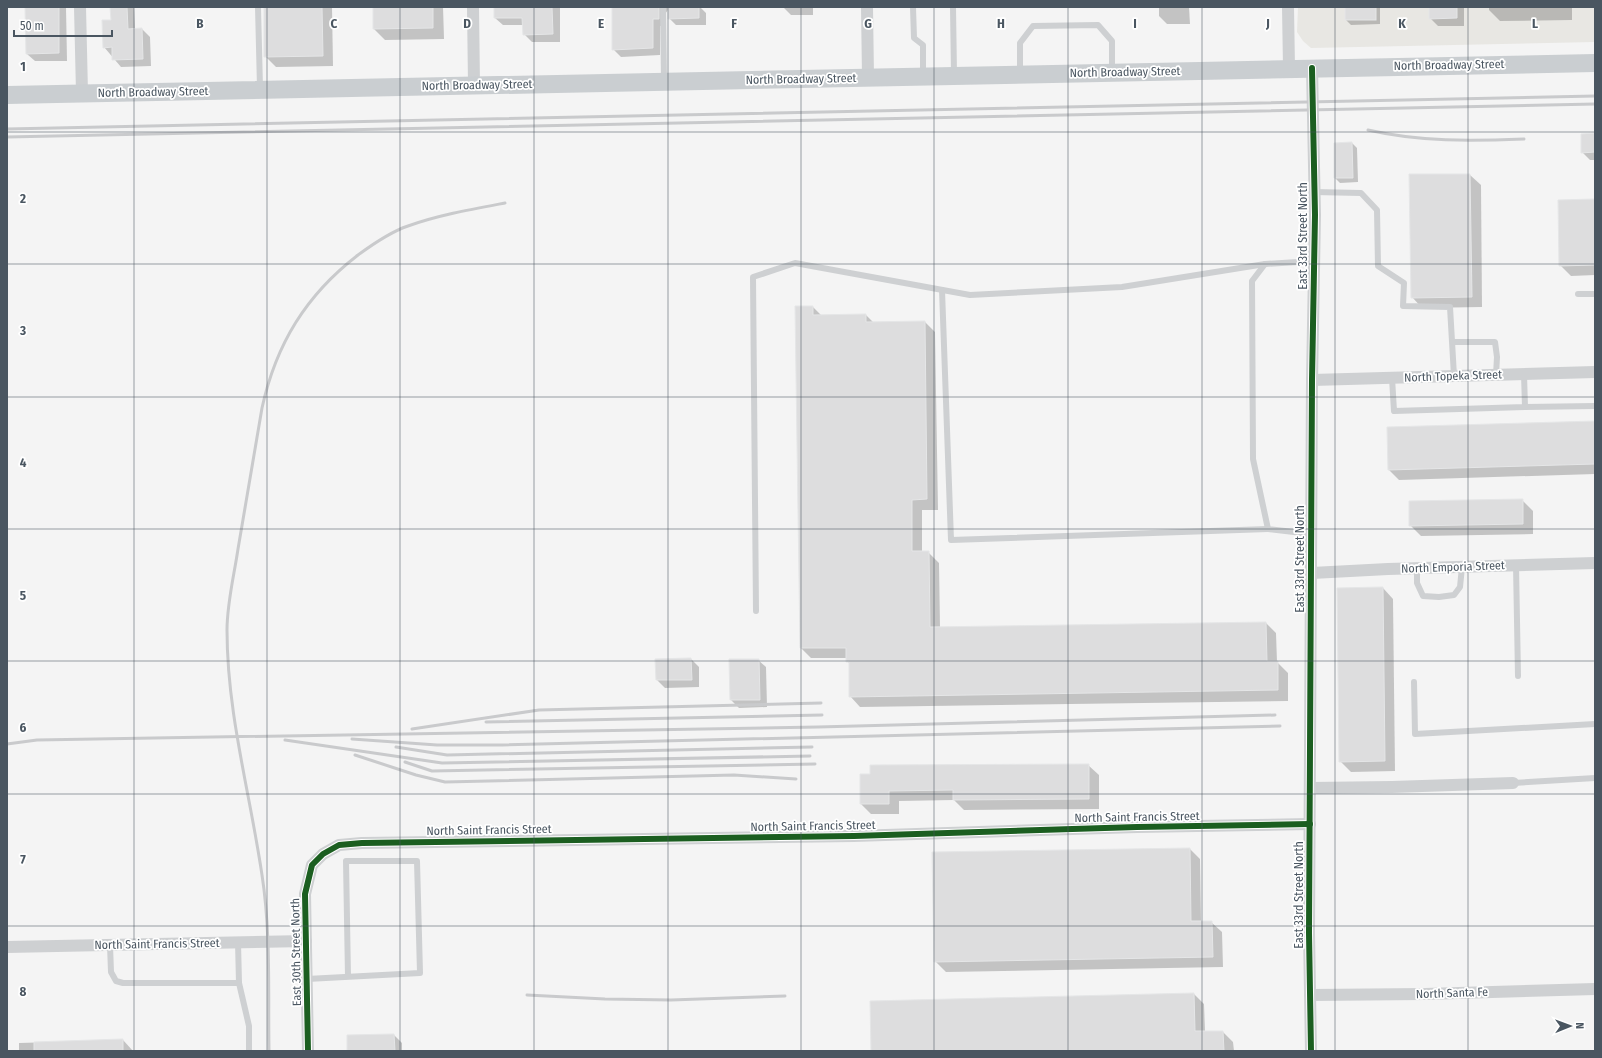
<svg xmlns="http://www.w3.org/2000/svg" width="1602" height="1058" viewBox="0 0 1602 1058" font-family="'Fira Sans Condensed',sans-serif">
	<rect width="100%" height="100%" fill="#f4f4f4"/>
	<!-- commercial -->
	<polygon fill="#e8e7e3" points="1298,7 1595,7 1595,42 1311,48 1303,41 1297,32"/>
	<!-- shadow -->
	<g fill="#0003">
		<polygon points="26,7 66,7 67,61 35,61 27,54"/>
		<polygon points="111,7 134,7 135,30 142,29 150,37 151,66 121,67 104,47 112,21"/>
		<polygon points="265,7 332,7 333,66 276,67 265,56"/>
		<polygon points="374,7 443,7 444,39 385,40 374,29"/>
		<polygon points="495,7 560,7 560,42 532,42 524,34 524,25 503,25 495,18"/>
		<polygon points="613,7 700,7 706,13 706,25 676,25 669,18 668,10 665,14 665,26 660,26 660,55 621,57 613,49"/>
		<polygon points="783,7 813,7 813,15 791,15"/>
		<polygon points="1159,7 1189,7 1190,24 1167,24 1159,16"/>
		<polygon points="1346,7 1380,7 1380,24 1351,25 1346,20"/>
		<polygon points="1430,7 1464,7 1464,26 1438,26 1430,18"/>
		<polygon points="1489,7 1572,7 1572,20 1500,21 1489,10"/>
		<polygon points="1595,134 1595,160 1590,160 1582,152"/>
		<polygon points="1352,143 1357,148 1358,182 1340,183 1335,178 1335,144"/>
		<polygon points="1410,175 1470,175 1481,185 1482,307 1422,308 1412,297"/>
		<polygon points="1595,200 1595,275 1571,276 1560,265"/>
		<polygon points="813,307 822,316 866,315 873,322 925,322 935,332 938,510 922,510 922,552 928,552 939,563 940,628 1266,623 1276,633 1277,662 1288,673 1288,701 860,707 850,696 850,664 847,661 847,658 811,658 801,648"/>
		<polygon points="1595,422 1595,474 1399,480 1389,470"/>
		<polygon points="1522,500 1533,511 1533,534 1421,536 1410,525"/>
		<polygon points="1383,588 1393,599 1395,771 1351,772 1340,761"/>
		<polygon points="691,659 699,667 699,687 665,688 657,680"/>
		<polygon points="758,660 766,667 767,707 739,708 731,700"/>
		<polygon points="1088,765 1099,775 1099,809 964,810 954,800 899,801 899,814 871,814 861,804 861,775"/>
		<polygon points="1190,849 1200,859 1201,922 1211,922 1222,932 1223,967 946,972 935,961"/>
		<polygon points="1194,994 1204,1004 1205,1032 1223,1032 1233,1042 1234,1051 872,1051"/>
		<polygon points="394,1035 402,1043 402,1051 348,1051"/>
		<polygon points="123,1040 133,1051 19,1051 19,1043"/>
	</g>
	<!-- building -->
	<g fill="#ddddde" stroke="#e5e6e7">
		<polygon points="25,7 59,7 59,53 26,54"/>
		<polygon points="110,7 127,7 128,29 142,28 143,59 112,60 112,47 103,48 102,20 111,20"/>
		<polygon points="264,7 322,7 323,56 264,57"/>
		<polygon points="373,7 433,7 433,28 373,29"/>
		<polygon points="494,7 552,7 553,34 523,35 522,18 494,18"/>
		<polygon points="612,7 659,7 659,19 653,19 653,48 612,50"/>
		<polygon points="668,7 699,7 699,18 668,19"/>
		<rect x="1345" y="7" width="31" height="13"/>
		<polygon points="1429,7 1457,7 1457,18 1429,19"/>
		<polygon points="1595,133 1595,152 1581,153 1581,134"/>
		<polygon points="1352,142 1353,178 1334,178 1334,143"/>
		<polygon points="1409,174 1470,174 1472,297 1411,298"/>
		<polygon points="1595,199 1595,265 1559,266 1558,200"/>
		<polygon points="795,306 813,306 813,315 866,314 866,322 925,321 927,499 912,500 912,551 929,551 930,627 1266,622 1267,661 1278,661 1278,690 849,697 849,662 846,662 846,648 800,648"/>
		<polygon points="1595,421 1595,464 1388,470 1387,427"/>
		<polygon points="1523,499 1523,524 1409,526 1409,501"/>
		<polygon points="1383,587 1385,761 1339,762 1337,588"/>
		<polygon points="691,658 692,680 656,680 655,659"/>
		<polygon points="729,659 759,659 760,700 730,700"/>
		<polygon points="1089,764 1089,799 953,800 953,790 889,791 889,804 860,804 860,774 870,774 870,765"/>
		<polygon points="1190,848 1191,921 1212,921 1213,957 934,962 932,852"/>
		<polygon points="1194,993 1195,1031 1223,1031 1224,1051 871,1051 870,1001"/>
		<polygon points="394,1034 395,1051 347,1051 347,1035"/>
		<polygon points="123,1039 123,1051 34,1051 34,1042"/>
	</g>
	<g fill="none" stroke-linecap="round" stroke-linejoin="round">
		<!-- service -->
		<g stroke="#ced0d2" stroke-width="6">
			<polyline points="258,7 260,88"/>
			<polyline points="663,7 664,80"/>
			<polyline points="913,7 914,38 923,45 923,75"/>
			<polyline points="953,7 954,74"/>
			<polyline points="1020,72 1020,43 1033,26 1098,25 1112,41 1112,71"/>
			<polyline points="1314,192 1361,193 1377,210 1378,266 1404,283 1403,306 1450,307 1454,376"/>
			<polyline points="942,290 951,540 1268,529"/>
			<polyline points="1578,294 1595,294"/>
			<polyline points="1453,342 1495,342 1497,357 1496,375"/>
			<polyline points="1392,378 1394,411 1525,407 1524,374"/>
			<polyline points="1525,407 1595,406"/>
			<polyline points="1311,534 1268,529 1253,459 1252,281 1265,264 1314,261"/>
			<polyline points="1516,565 1518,676"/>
			<polyline points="1417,568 1417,583 1423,596 1439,597 1454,595 1460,587 1462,567"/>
			<polyline points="756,611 753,277 795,263 970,295 1122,287 1265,264"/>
			<polyline points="1414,682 1415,734 1595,724"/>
			<polyline points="1513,783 1595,778"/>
			<polyline points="110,945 111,972 116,981 123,983 239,983 238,942"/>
			<polyline points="307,979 420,973 417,861 346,861 348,977"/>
			<polyline points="239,983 249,1026 249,1051"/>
		</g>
		<!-- minor -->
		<g stroke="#ced0d2" stroke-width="12">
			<polyline points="80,7 82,93"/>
			<polyline points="473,7 474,85"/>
			<polyline points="867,7 868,77"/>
			<polyline points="1288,7 1289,68"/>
			<polyline points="1312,380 1595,372"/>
			<polyline points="1312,573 1388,569 1595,563"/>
			<polyline points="1310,788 1392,787 1513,783"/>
			<polyline points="7,947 306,941"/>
			<polyline points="1310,995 1425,994 1595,989"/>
			<polyline points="308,1051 305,894 312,865 323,854 339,845 362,843 854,836 1137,827 1310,824"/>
			<polyline points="1311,1051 1309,933 1312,380 1315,215 1312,68"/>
		</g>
		<!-- primary -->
		<polyline stroke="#caced1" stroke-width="18" points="7,95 1595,63"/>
		<!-- rail -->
		<g stroke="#c9cacc" stroke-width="3">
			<polyline points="7,129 1595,96"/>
			<path d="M1368,130C1420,142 1471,141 1524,139"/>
			<polyline points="7,137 1595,104"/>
			<polyline points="486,722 822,715"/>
			<polyline points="412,729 539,710 821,703"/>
			<polyline points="352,739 437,745 502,745 1280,726"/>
			<polyline points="285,740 442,763 810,756"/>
			<polyline points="7,744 37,740 818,727 1275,715"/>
			<polyline points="396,747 447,755 812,747"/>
			<polyline points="355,755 416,775 445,782 734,775 796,779"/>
			<polyline points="405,762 432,771 815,764"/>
			<polyline points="527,995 605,999 671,1000 785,996"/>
			<path d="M269,1051C268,993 271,933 262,875C250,793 227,714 227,630C227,603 234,576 238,549C246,502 254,455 262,408C276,344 306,295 358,255C373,244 390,232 408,226C439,215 473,209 505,203"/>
		</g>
		<defs>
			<g id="cycleway">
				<polyline points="308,1051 305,894 312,865 323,854 339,845 362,843 854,836 1137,827 1310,824"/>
				<polyline points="1311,1051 1309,933 1312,380 1315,215 1312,68"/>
			</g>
		</defs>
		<!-- cycleway casing -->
		<use href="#cycleway" stroke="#fff" stroke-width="8"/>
		<!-- cycleway -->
		<use href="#cycleway" stroke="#1b5e20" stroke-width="6"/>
	</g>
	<!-- grid -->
	<path fill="none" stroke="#4a5661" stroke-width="1" stroke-opacity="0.55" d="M134,7V1051M267,7V1051M400,7V1051M534,7V1051M668,7V1051M801,7V1051M934,7V1051M1068,7V1051M1202,7V1051M1335,7V1051M1468,7V1051M7,132H1595M7,264H1595M7,397H1595M7,529H1595M7,661H1595M7,794H1595M7,926H1595"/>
	<g text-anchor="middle" stroke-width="3.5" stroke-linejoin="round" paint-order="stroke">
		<!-- street labels -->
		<g font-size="12" fill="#4a5661" stroke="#fff">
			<text transform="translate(1449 65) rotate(-1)" y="4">North Broadway Street</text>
			<text transform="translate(1125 72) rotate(-1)" y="4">North Broadway Street</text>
			<text transform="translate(801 79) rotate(-1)" y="4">North Broadway Street</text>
			<text transform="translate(477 85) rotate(-1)" y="4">North Broadway Street</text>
			<text transform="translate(153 92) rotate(-1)" y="4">North Broadway Street</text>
			<text transform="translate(1303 236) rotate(-90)" y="4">East 33rd Street North</text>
			<text transform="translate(1453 376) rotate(-2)" y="4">North Topeka Street</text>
			<text transform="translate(1300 559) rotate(-90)" y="4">East 33rd Street North</text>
			<text transform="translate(1453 567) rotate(-2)" y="4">North Emporia Street</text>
			<text transform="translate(1137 817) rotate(-1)" y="4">North Saint Francis Street</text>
			<text transform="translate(813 826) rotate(-1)" y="4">North Saint Francis Street</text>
			<text transform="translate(489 830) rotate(-1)" y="4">North Saint Francis Street</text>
			<text transform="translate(1299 895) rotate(-90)" y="4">East 33rd Street North</text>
			<text transform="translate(157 944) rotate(-1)" y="4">North Saint Francis Street</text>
			<text transform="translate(296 952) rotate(-91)" y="4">East 30th Street North</text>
			<text transform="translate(1452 993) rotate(-2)" y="4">North Santa Fe</text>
		</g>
	</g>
	<g font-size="13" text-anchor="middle" font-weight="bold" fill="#4a5661" stroke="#fff" stroke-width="3.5" stroke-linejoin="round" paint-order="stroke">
		<text x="200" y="28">B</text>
		<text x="334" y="28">C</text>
		<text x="467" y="28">D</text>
		<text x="601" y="28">E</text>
		<text x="734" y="28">F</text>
		<text x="868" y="28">G</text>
		<text x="1001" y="28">H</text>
		<text x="1135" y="28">I</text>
		<text x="1268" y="28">J</text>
		<text x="1402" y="28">K</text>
		<text x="1535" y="28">L</text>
		<text x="23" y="71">1</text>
		<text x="23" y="203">2</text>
		<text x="23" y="335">3</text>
		<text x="23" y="467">4</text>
		<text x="23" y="600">5</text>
		<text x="23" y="732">6</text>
		<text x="23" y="864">7</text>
		<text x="23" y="996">8</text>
	</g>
	<!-- border -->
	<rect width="1602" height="1058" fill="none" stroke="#4a5661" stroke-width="16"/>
	<!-- north arrow -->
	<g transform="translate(1570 1026) rotate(89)" stroke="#ffffff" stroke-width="3" paint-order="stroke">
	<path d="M0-3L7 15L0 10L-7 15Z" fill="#4a5661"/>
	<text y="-6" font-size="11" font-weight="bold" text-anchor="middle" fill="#4a5661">N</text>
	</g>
	<!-- scale -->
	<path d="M14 30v6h98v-6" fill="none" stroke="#4a5661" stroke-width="2"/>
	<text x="20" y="30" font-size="12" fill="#4a5661" stroke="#ffffff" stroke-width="3" paint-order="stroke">50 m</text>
</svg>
